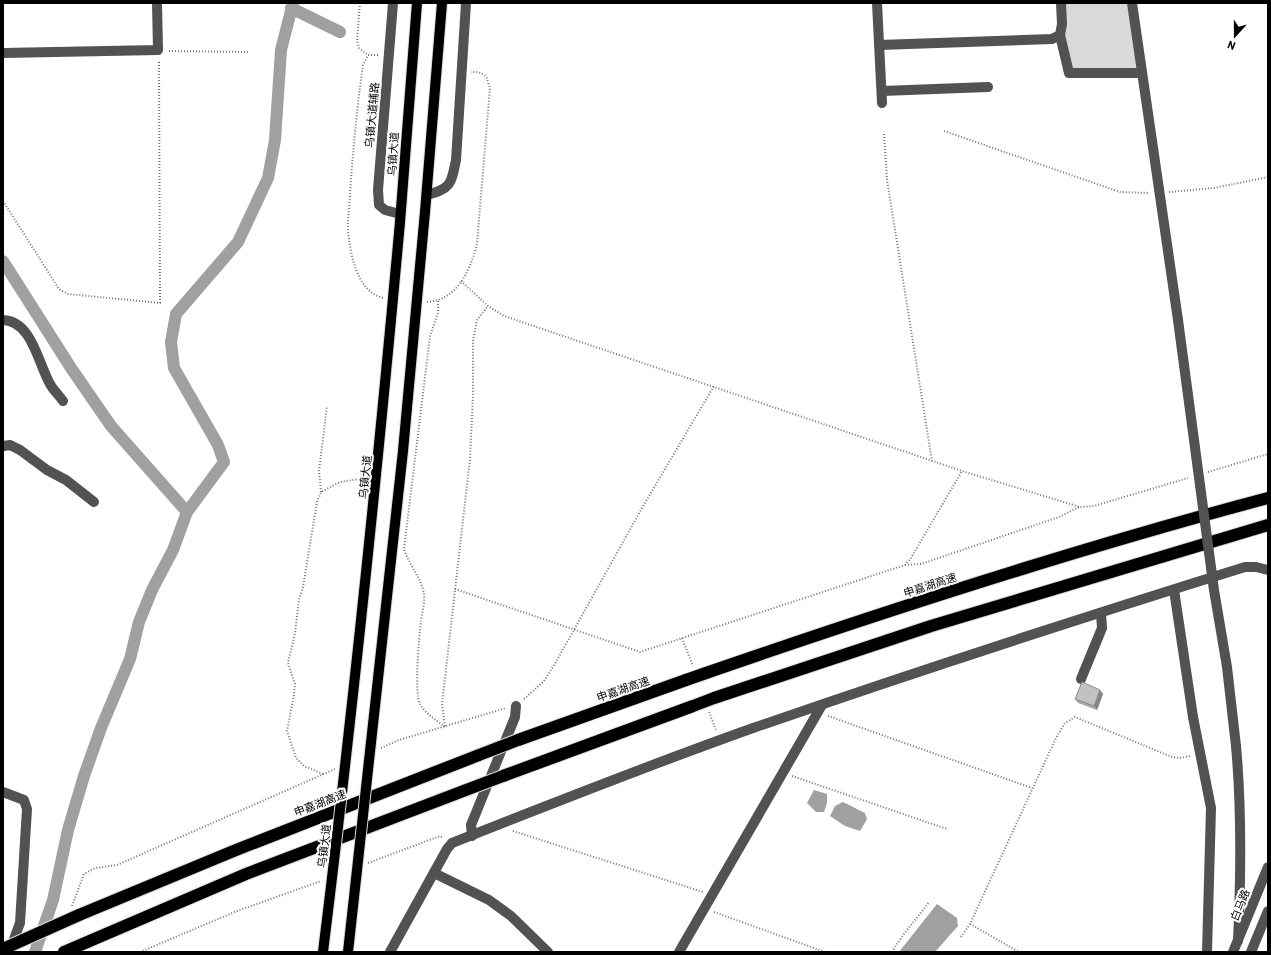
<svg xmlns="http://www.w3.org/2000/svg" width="1271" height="955" viewBox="0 0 1271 955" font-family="Barlow,'Noto Sans SC',sans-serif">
	<rect width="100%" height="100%" fill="#fff"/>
	<!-- green -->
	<polygon fill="#d9d9d9" points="1061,3 1132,3 1141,73 1069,73"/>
	<!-- water -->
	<g fill="#a0a0a0">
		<polygon points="814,790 827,794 827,803 824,812 816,812 807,803"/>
		<polygon points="843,802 865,813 867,819 860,831 845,826 830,816 835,806"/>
		<polygon points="937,904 957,918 958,926 935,952 899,952"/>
	</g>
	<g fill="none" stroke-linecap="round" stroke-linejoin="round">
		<!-- canal -->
		<g stroke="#a0a0a0" stroke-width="12">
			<polyline points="291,8 340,32"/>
			<polyline points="3,261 71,368 111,426 187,512"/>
			<polyline points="35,952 53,900 68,830 84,776 101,728 130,659 139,622 152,590 173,550 187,512 224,462 218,445 174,368 171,342 176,314 238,242 268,178 275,140 281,50 293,3"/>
		</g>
		<defs>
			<g id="major">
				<polyline points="425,212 442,3"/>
				<polyline points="400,222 417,3"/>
			</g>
			<g id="highway">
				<path d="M706,673C891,609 1079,548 1268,498"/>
				<polyline points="714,698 931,626 1268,525"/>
				<polyline points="518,740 686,680"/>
				<polyline points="503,776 693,706"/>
				<polyline points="79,915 236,850 479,755"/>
				<polyline points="64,952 246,874 466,790"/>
			</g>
		</defs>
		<!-- major casing -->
		<use href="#major" stroke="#dbdbdb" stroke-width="12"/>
		<!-- highway casing -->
		<use href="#highway" stroke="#dbdbdb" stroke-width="14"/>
		<!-- path -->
		<g stroke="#747474" stroke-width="2" stroke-dasharray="1 2" stroke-linecap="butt">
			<polyline points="360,3 357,41 359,48 368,55"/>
			<polyline points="169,51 248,52"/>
			<path d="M378,55H368L363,65C357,107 353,150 350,193C350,208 346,225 349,239C352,261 359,293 384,298"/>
			<polyline points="944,131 1120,192 1149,193"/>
			<polyline points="884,134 887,180 932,461"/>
			<polyline points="1169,192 1214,188 1268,177"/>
			<polyline points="3,201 59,289 68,294 160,303 159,60"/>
			<polyline points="461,281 488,306 504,316 962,471 1080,507 1094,506 1188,478"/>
			<path d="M438,301V313L430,336L404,549C409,565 421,577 424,594C425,603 422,613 421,622C419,637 414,693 420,704C425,714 437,720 445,727"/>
			<path d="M427,302C458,300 471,269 477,243L490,88L486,76L478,72H471"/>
			<polyline points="1208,472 1268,454"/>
			<polyline points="321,492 319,471 327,406"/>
			<polyline points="905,565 921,564 1059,517 1079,507"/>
			<polyline points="455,589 640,652 905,565 911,558 962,471"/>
			<polyline points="682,638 693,666"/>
			<polyline points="524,699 544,681 556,662 642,508 714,386"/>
			<polyline points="709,712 716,730"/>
			<polyline points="828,716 1032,788"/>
			<polyline points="445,726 442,704 470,459 473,395 473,341 477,320 488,306"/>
			<polyline points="381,748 399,740 506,708"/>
			<polyline points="323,774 304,766 296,758 287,731 294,695 295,684 288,663 295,633 299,600 303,587 317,502 321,492 340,482 366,478"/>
			<polyline points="792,776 947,829"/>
			<polyline points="513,831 703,892"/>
			<polyline points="368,863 440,836 443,838"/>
			<polyline points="72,906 84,874 95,868 117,865 335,769"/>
			<polyline points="714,912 825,952"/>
			<polyline points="970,924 1019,952"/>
			<polyline points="961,937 970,924 1056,738 1065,723 1075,717 1172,757 1180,758 1190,756"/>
			<polyline points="140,952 237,911 321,881"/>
			<path d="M892,952C902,934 917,919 929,902"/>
		</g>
		<!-- minor -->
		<g stroke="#525252" stroke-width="10">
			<polyline points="393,3 378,190 379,205 385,210 400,214"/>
			<polyline points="877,3 882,103"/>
			<polyline points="1132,3 1178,320"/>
			<polyline points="1060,35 1069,73 1141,73"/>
			<polyline points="879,45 1052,39 1060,35 1062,24 1061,3"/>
			<polyline points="3,53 158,50 157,3"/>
			<polyline points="882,91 988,87"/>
			<path d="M427,195C451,188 451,185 456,160L466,3"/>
			<path d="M3,320C32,321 38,363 50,384C53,390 59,395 63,401"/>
			<polyline points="4,446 10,445 20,450 47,470 66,480 94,502"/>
			<polyline points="1174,590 1193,717 1211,808 1207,952"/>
			<polyline points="1081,679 1102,628 1101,613"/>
			<path d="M1236,746C1242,811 1241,876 1238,941"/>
			<polyline points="3,792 24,800 27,809 20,923 10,950"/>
			<polyline points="472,836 471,825 515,717 516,706"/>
			<polyline points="434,873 489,900 511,916 548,952"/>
			<path d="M390,952L447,849L452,843C553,803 654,763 756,727C918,671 1081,618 1245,567H1256L1268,570"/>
			<polyline points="679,952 822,705"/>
			<polyline points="1233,952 1268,867"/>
			<polyline points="1251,952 1268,911"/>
		</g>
		<!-- major -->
		<use href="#major" stroke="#000" stroke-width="10"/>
		<!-- highway -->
		<use href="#highway" stroke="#000" stroke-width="12"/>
		<defs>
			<g id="major-bridge">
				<path d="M323,952C353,709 378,466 400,222"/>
				<polyline points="348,952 403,451 425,212"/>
			</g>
			<g id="highway-bridge">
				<polyline points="686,680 706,673"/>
				<polyline points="693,706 714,698"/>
				<polyline points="479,755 518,740"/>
				<polyline points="466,790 503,776"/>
				<polyline points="3,949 79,915"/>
			</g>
		</defs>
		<!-- major-bridge casing -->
		<use href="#major-bridge" stroke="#dbdbdb" stroke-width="12" stroke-linecap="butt"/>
		<!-- highway-bridge casing -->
		<use href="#highway-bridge" stroke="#dbdbdb" stroke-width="14" stroke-linecap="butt"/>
		<!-- minor-bridge -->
		<polyline stroke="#525252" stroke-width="10" points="1178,320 1214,590 1227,667 1236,746"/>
		<!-- major-bridge -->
		<use href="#major-bridge" stroke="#000" stroke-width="10"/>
		<!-- highway-bridge -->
		<use href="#highway-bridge" stroke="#000" stroke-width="12"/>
	</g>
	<!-- wall -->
	<polygon fill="#a7a7a7" points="1100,690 1103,694 1097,710 1078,703 1075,699"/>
	<!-- shaded-wall -->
	<polygon fill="#888" points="1100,690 1103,694 1097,710 1094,706"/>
	<!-- building -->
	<polygon fill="#c2c2c2" stroke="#888" points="1082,682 1100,690 1094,706 1075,699"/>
	<g text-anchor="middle" stroke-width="4" stroke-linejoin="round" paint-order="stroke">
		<!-- street labels -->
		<g font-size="11" fill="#000" stroke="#fff">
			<text transform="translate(372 115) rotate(-85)" y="4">乌镇大道辅路</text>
			<text transform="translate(393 154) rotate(-86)" y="4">乌镇大道</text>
			<text transform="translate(365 477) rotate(-84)" y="4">乌镇大道</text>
			<text transform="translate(930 585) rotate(-18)" y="4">申嘉湖高速</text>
			<text transform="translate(623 689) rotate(-19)" y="4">申嘉湖高速</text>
			<text transform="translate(320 803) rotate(-21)" y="4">申嘉湖高速</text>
			<text transform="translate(324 846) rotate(-83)" y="4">乌镇大道</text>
			<text transform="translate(1240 905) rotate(-68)" y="4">白马路</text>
		</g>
	</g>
	<!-- border -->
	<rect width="1271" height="955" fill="none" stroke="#000000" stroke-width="8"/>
	<!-- north arrow -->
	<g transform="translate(1235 36) rotate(201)" stroke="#ffffff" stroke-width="3" paint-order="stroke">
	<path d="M0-3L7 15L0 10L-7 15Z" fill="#000000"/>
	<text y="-6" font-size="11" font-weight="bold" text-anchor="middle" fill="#000000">N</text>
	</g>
</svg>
